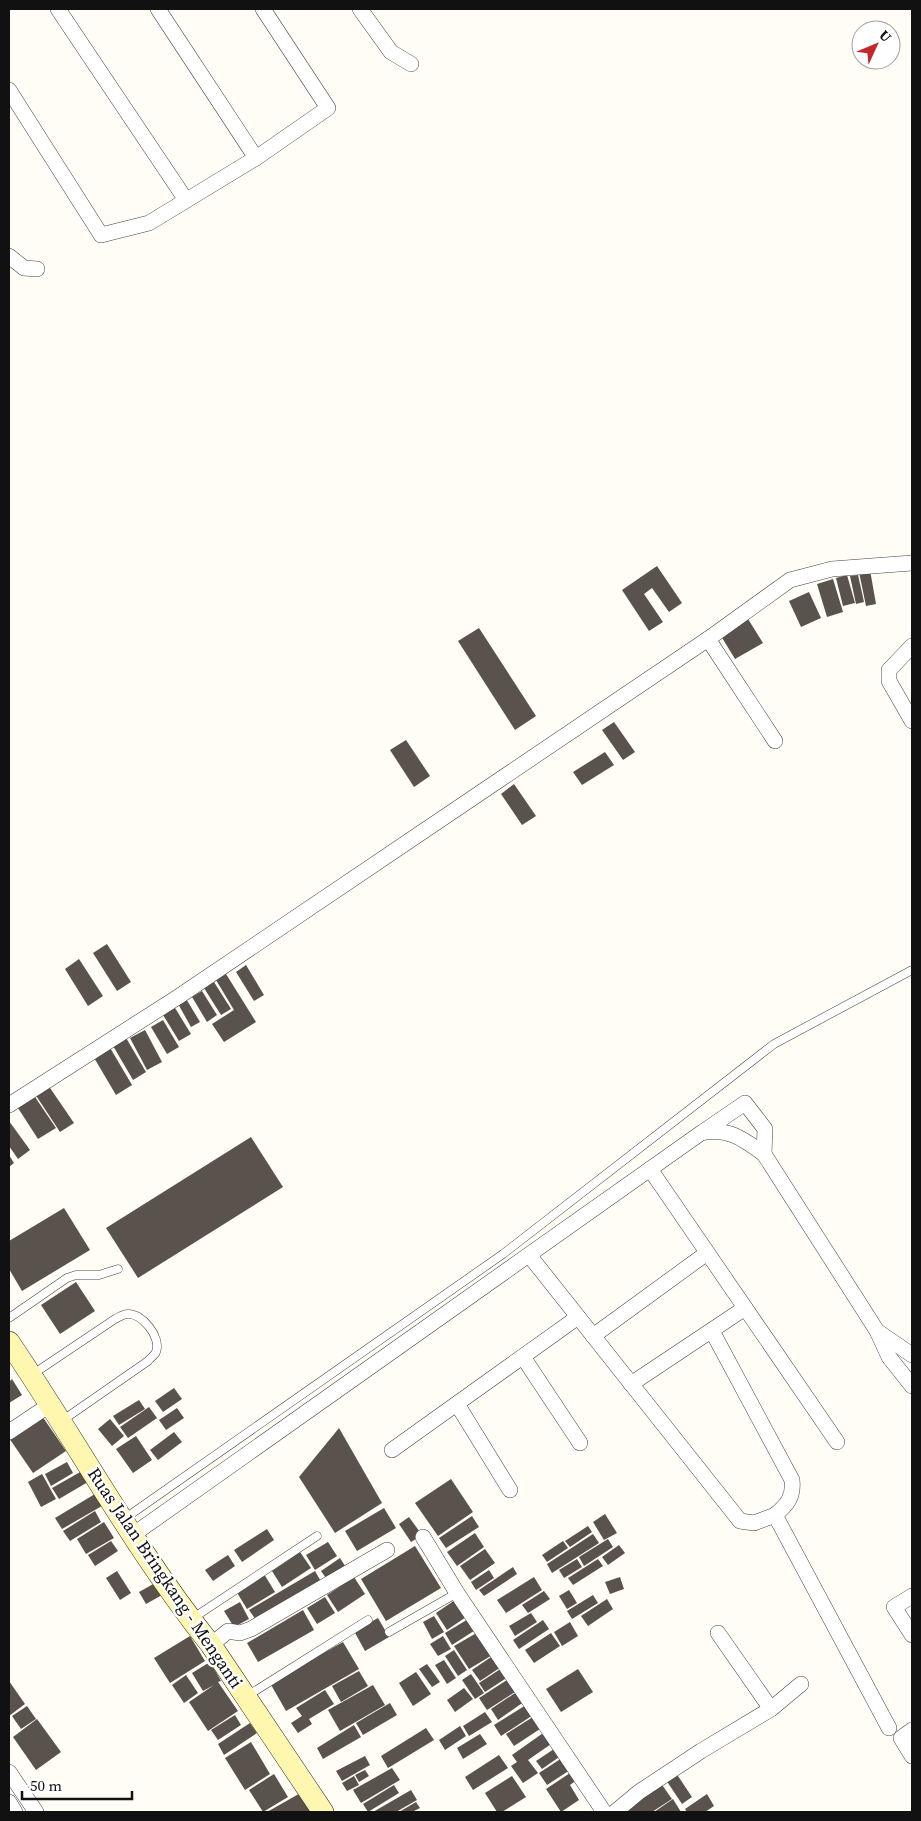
<svg xmlns="http://www.w3.org/2000/svg" width="921" height="1821" viewBox="0 0 921 1821" font-family="'Source Serif 4',serif">
	<rect width="100%" height="100%" fill="#fffdf5"/>
	<!-- building -->
	<g fill="#5a524d">
		<polygon points="657,566 682,603 669,612 652,588 644,594 663,622 649,631 622,590"/>
		<polygon points="870,570 876,604 866,606 859,572"/>
		<polygon points="847,575 855,603 843,606 836,578"/>
		<polygon points="858,575 864,602 856,604 850,576"/>
		<polygon points="833,579 843,612 827,617 817,584"/>
		<polygon points="809,592 821,618 801,627 789,601"/>
		<polygon points="748,619 763,643 735,659 721,636"/>
		<polygon points="479,628 536,716 515,730 458,641"/>
		<polygon points="614,722 635,752 623,760 602,730"/>
		<polygon points="406,740 430,776 414,787 390,750"/>
		<polygon points="605,752 614,765 582,785 573,772"/>
		<polygon points="514,784 536,816 522,825 501,794"/>
		<polygon points="107,944 131,982 117,991 93,953"/>
		<polygon points="79,959 103,996 88,1006 65,969"/>
		<polygon points="246,965 264,995 254,1001 236,972"/>
		<polygon points="226,974 256,1022 224,1042 212,1024 234,1010 216,980"/>
		<polygon points="214,982 231,1009 221,1015 204,988"/>
		<polygon points="202,991 217,1015 207,1022 192,997"/>
		<polygon points="185,997 200,1022 191,1027 177,1002"/>
		<polygon points="172,1003 191,1034 179,1041 160,1010"/>
		<polygon points="163,1020 179,1047 167,1054 151,1027"/>
		<polygon points="145,1030 162,1062 147,1070 130,1038"/>
		<polygon points="125,1036 146,1072 133,1080 112,1044"/>
		<polygon points="109,1046 132,1085 116,1095 93,1056"/>
		<polygon points="48,1085 74,1123 60,1132 35,1094"/>
		<polygon points="35,1097 56,1128 38,1139 18,1108"/>
		<polygon points="9,1121 30,1150 18,1159 9,1146"/>
		<polygon points="251,1137 283,1187 138,1278 106,1228"/>
		<polygon points="9,1155 14,1163 9,1167"/>
		<polygon points="64,1208 90,1250 22,1291 9,1269 9,1241"/>
		<polygon points="76,1282 95,1311 60,1334 41,1305"/>
		<polygon points="12,1379 22,1395 9,1403 9,1382"/>
		<polygon points="174,1388 182,1399 163,1412 155,1401"/>
		<polygon points="139,1400 145,1409 119,1425 113,1416"/>
		<polygon points="149,1407 157,1418 128,1438 120,1427"/>
		<polygon points="177,1408 184,1418 166,1430 159,1420"/>
		<polygon points="40,1413 66,1451 33,1473 9,1438"/>
		<polygon points="110,1419 124,1436 112,1446 98,1429"/>
		<polygon points="339,1428 382,1503 335,1533 299,1477"/>
		<polygon points="174,1432 182,1442 158,1460 150,1450"/>
		<polygon points="136,1436 152,1460 133,1473 116,1449"/>
		<polygon points="67,1462 73,1473 51,1486 45,1474"/>
		<polygon points="82,1471 88,1482 59,1499 52,1488"/>
		<polygon points="42,1474 56,1499 41,1507 28,1482"/>
		<polygon points="451,1479 473,1512 438,1536 415,1503"/>
		<polygon points="100,1491 107,1503 62,1529 55,1518"/>
		<polygon points="384,1508 396,1528 357,1551 345,1531"/>
		<polygon points="95,1511 101,1522 70,1541 63,1531"/>
		<polygon points="605,1514 617,1533 604,1540 593,1522"/>
		<polygon points="472,1516 479,1527 446,1548 439,1538"/>
		<polygon points="409,1517 422,1535 411,1542 399,1524"/>
		<polygon points="104,1522 114,1538 86,1554 77,1539"/>
		<polygon points="588,1526 592,1532 570,1547 565,1541"/>
		<polygon points="267,1529 274,1540 242,1562 234,1550"/>
		<polygon points="475,1533 484,1547 457,1566 447,1552"/>
		<polygon points="593,1534 599,1543 552,1573 547,1564"/>
		<polygon points="608,1539 613,1547 584,1566 579,1557"/>
		<polygon points="111,1541 118,1551 95,1566 88,1555"/>
		<polygon points="563,1541 568,1548 547,1562 542,1555"/>
		<polygon points="328,1542 337,1556 315,1570 306,1555"/>
		<polygon points="619,1545 625,1553 608,1565 602,1557"/>
		<polygon points="415,1546 441,1588 386,1621 361,1579"/>
		<polygon points="485,1549 495,1563 470,1580 460,1566"/>
		<polygon points="300,1552 311,1568 282,1587 272,1571"/>
		<polygon points="228,1555 235,1566 213,1581 205,1570"/>
		<polygon points="340,1558 347,1569 328,1581 321,1571"/>
		<polygon points="577,1559 582,1567 564,1578 559,1570"/>
		<polygon points="598,1559 603,1566 573,1585 568,1578"/>
		<polygon points="513,1567 517,1574 484,1596 479,1590"/>
		<polygon points="489,1570 494,1578 476,1590 471,1582"/>
		<polygon points="117,1571 131,1593 120,1600 106,1578"/>
		<polygon points="315,1571 323,1585 258,1623 249,1610"/>
		<polygon points="264,1574 275,1592 247,1609 236,1591"/>
		<polygon points="354,1577 365,1594 338,1612 327,1595"/>
		<polygon points="534,1577 542,1590 506,1613 497,1600"/>
		<polygon points="620,1577 624,1589 610,1594 605,1582"/>
		<polygon points="155,1583 162,1595 146,1604 139,1592"/>
		<polygon points="569,1590 577,1603 567,1609 559,1596"/>
		<polygon points="544,1591 550,1599 528,1613 522,1605"/>
		<polygon points="593,1595 598,1603 572,1619 567,1611"/>
		<polygon points="325,1597 335,1613 317,1624 307,1608"/>
		<polygon points="458,1598 469,1615 447,1630 436,1613"/>
		<polygon points="607,1599 613,1609 588,1626 581,1616"/>
		<polygon points="240,1602 249,1619 234,1627 224,1611"/>
		<polygon points="303,1610 314,1630 258,1662 247,1643"/>
		<polygon points="531,1613 537,1622 515,1636 509,1626"/>
		<polygon points="434,1616 444,1632 432,1639 423,1622"/>
		<polygon points="378,1618 389,1637 365,1651 354,1631"/>
		<polygon points="470,1618 477,1629 452,1645 445,1633"/>
		<polygon points="543,1620 549,1629 519,1649 513,1640"/>
		<polygon points="570,1622 578,1636 562,1646 554,1632"/>
		<polygon points="480,1631 494,1654 469,1669 454,1646"/>
		<polygon points="551,1633 560,1646 534,1663 525,1650"/>
		<polygon points="190,1636 205,1661 170,1683 154,1658"/>
		<polygon points="443,1636 451,1649 438,1656 430,1644"/>
		<polygon points="343,1642 359,1669 286,1711 270,1683"/>
		<polygon points="454,1650 467,1670 458,1676 445,1656"/>
		<polygon points="494,1655 501,1667 480,1681 472,1670"/>
		<polygon points="444,1660 456,1678 447,1684 435,1665"/>
		<polygon points="210,1662 221,1681 218,1682 238,1711 208,1731 189,1702 214,1685 203,1691 192,1673"/>
		<polygon points="427,1664 440,1682 432,1687 419,1669"/>
		<polygon points="502,1668 508,1677 485,1692 479,1683"/>
		<polygon points="578,1669 593,1692 561,1712 546,1689"/>
		<polygon points="359,1671 368,1686 341,1702 332,1686"/>
		<polygon points="416,1672 431,1694 413,1706 399,1683"/>
		<polygon points="471,1674 484,1693 475,1699 462,1680"/>
		<polygon points="186,1675 198,1693 184,1703 172,1685"/>
		<polygon points="510,1678 518,1690 487,1710 479,1698"/>
		<polygon points="9,1681 25,1704 9,1716"/>
		<polygon points="373,1685 385,1705 340,1731 328,1710"/>
		<polygon points="464,1688 473,1699 455,1712 447,1700"/>
		<polygon points="521,1689 528,1699 498,1720 491,1709"/>
		<polygon points="325,1690 334,1704 309,1719 312,1724 298,1733 291,1723 302,1716 296,1708"/>
		<polygon points="390,1703 397,1715 363,1735 356,1723"/>
		<polygon points="526,1705 533,1715 501,1736 494,1725"/>
		<polygon points="27,1706 36,1719 21,1729 12,1716"/>
		<polygon points="485,1712 492,1722 469,1736 463,1726"/>
		<polygon points="235,1715 241,1725 218,1740 211,1730"/>
		<polygon points="536,1715 543,1727 514,1746 506,1734"/>
		<polygon points="37,1719 61,1752 36,1770 13,1737"/>
		<polygon points="250,1723 257,1733 224,1755 218,1744"/>
		<polygon points="354,1725 361,1737 323,1759 317,1748"/>
		<polygon points="460,1726 466,1736 445,1750 439,1740"/>
		<polygon points="426,1728 434,1740 388,1768 381,1756"/>
		<polygon points="546,1731 554,1742 528,1760 538,1773 523,1783 511,1766 517,1762 512,1755"/>
		<polygon points="480,1734 487,1744 463,1759 457,1748"/>
		<polygon points="251,1742 270,1774 245,1790 225,1758"/>
		<polygon points="557,1747 562,1755 542,1769 536,1761"/>
		<polygon points="499,1755 508,1768 473,1790 465,1777"/>
		<polygon points="365,1756 370,1765 342,1781 336,1771"/>
		<polygon points="562,1758 570,1770 547,1785 539,1773"/>
		<polygon points="392,1768 400,1780 361,1803 353,1790"/>
		<polygon points="365,1770 369,1776 359,1782 355,1775"/>
		<polygon points="573,1771 578,1779 570,1785 579,1800 561,1812 546,1789"/>
		<polygon points="676,1773 692,1797 682,1804 666,1780"/>
		<polygon points="274,1774 288,1797 263,1812 249,1790"/>
		<polygon points="354,1776 359,1785 347,1791 342,1783"/>
		<polygon points="512,1776 526,1797 502,1812 497,1812 485,1793"/>
		<polygon points="660,1782 672,1799 652,1812 630,1812 626,1806"/>
		<polygon points="394,1785 399,1793 368,1812 363,1804"/>
		<polygon points="411,1790 417,1800 396,1812 373,1812"/>
		<polygon points="304,1791 316,1812 267,1812"/>
		<polygon points="707,1794 714,1806 705,1812 687,1812 685,1809"/>
		<polygon points="673,1799 681,1812 654,1812"/>
		<polygon points="416,1802 420,1808 412,1812 399,1812"/>
	</g>
	<g fill="none" stroke-linecap="round" stroke-linejoin="round">
		<defs>
			<g id="service">
				<polyline points="9,1318 67,1278 76,1275 99,1275 118,1269"/>
				<path d="M33,1374L115,1319C118,1318 123,1314 127,1314C141,1312 162,1337 156,1352C155,1355 150,1358 148,1361L63,1420"/>
				<polyline points="124,1519 503,1254 774,1044 912,970"/>
				<polyline points="193,1618 317,1536"/>
				<polyline points="389,1632 457,1593"/>
				<polyline points="247,1696 368,1620"/>
			</g>
			<g id="minor">
				<polyline points="58,9 186,200"/>
				<polyline points="158,9 256,158"/>
				<polyline points="360,9 391,52 411,64"/>
				<polyline points="9,90 101,235 149,223 256,158 328,108 263,9"/>
				<polyline points="9,256 24,268 37,269"/>
				<polyline points="708,639 775,741"/>
				<polyline points="912,646 889,670 889,681 912,721"/>
				<polyline points="9,1105 178,997 708,639 790,580 832,569 912,563"/>
				<polyline points="704,1131 745,1103 765,1129 764,1154"/>
				<polyline points="650,1169 837,1442"/>
				<polyline points="529,1255 740,1521 754,1523 775,1515 889,1728"/>
				<path d="M712,1331L792,1480C794,1497 787,1505 775,1515"/>
				<polyline points="877,1331 912,1355"/>
				<polyline points="593,1336 707,1253"/>
				<polyline points="523,1357 580,1443"/>
				<polyline points="631,1384 745,1308"/>
				<polyline points="457,1404 510,1490"/>
				<polyline points="9,1432 51,1404"/>
				<polyline points="392,1450 578,1317"/>
				<path d="M134,1534L701,1133C728,1127 743,1139 764,1154L877,1331L889,1357L912,1386"/>
				<polyline points="423,1537 457,1593 604,1812"/>
				<polyline points="912,1596 894,1607 912,1635"/>
				<polyline points="718,1633 771,1709"/>
				<polyline points="211,1645 228,1631 240,1633 251,1629 387,1550"/>
				<polyline points="912,1730 901,1738 912,1756"/>
				<polyline points="9,1772 36,1812"/>
				<polyline points="9,1802 15,1812"/>
				<polyline points="615,1812 639,1792 701,1751 771,1709 801,1684"/>
			</g>
			<path id="secondary" d="M9,1342C77,1442 135,1550 211,1645L323,1812"/>
		</defs>
		<!-- service casing -->
		<use href="#service" stroke="#444" stroke-width="9"/>
		<!-- minor casing -->
		<use href="#minor" stroke="#444" stroke-width="16"/>
		<!-- secondary casing -->
		<use href="#secondary" stroke="#333" stroke-width="22"/>
		<!-- service -->
		<use href="#service" stroke="#fff" stroke-width="8"/>
		<!-- minor -->
		<use href="#minor" stroke="#fff" stroke-width="15"/>
		<!-- secondary -->
		<use href="#secondary" stroke="#fff6b0" stroke-width="21"/>
	</g>
	<g text-anchor="middle" stroke-width="5" stroke-linejoin="round" paint-order="stroke">
		<!-- street labels -->
		<g font-size="18" fill="#111" stroke="#fff">
			<text transform="translate(165 1578) rotate(56)" y="6">Ruas Jalan Bringkang - Menganti</text>
		</g>
	</g>
	<!-- border -->
	<rect width="921" height="1821" fill="none" stroke="#111111" stroke-width="20"/>
	<!-- north arrow -->
	<g transform="translate(876 45) rotate(46)"><circle r="24" fill="#ffffff" stroke="#a0a0a0"/>
	<path d="M0-4L9 19L0 12L-9 19Z" fill="#c4262e"/>
	<text y="-8" font-size="14" font-weight="bold" text-anchor="middle" fill="#111111">U</text>
	</g>
	<!-- scale -->
	<path d="M22 1791v8h110v-8" fill="none" stroke="#111111" stroke-width="2.5"/>
	<text x="30" y="1791" font-size="15" fill="#111111" stroke="#ffffff" stroke-width="4" paint-order="stroke">50 m</text>
</svg>
